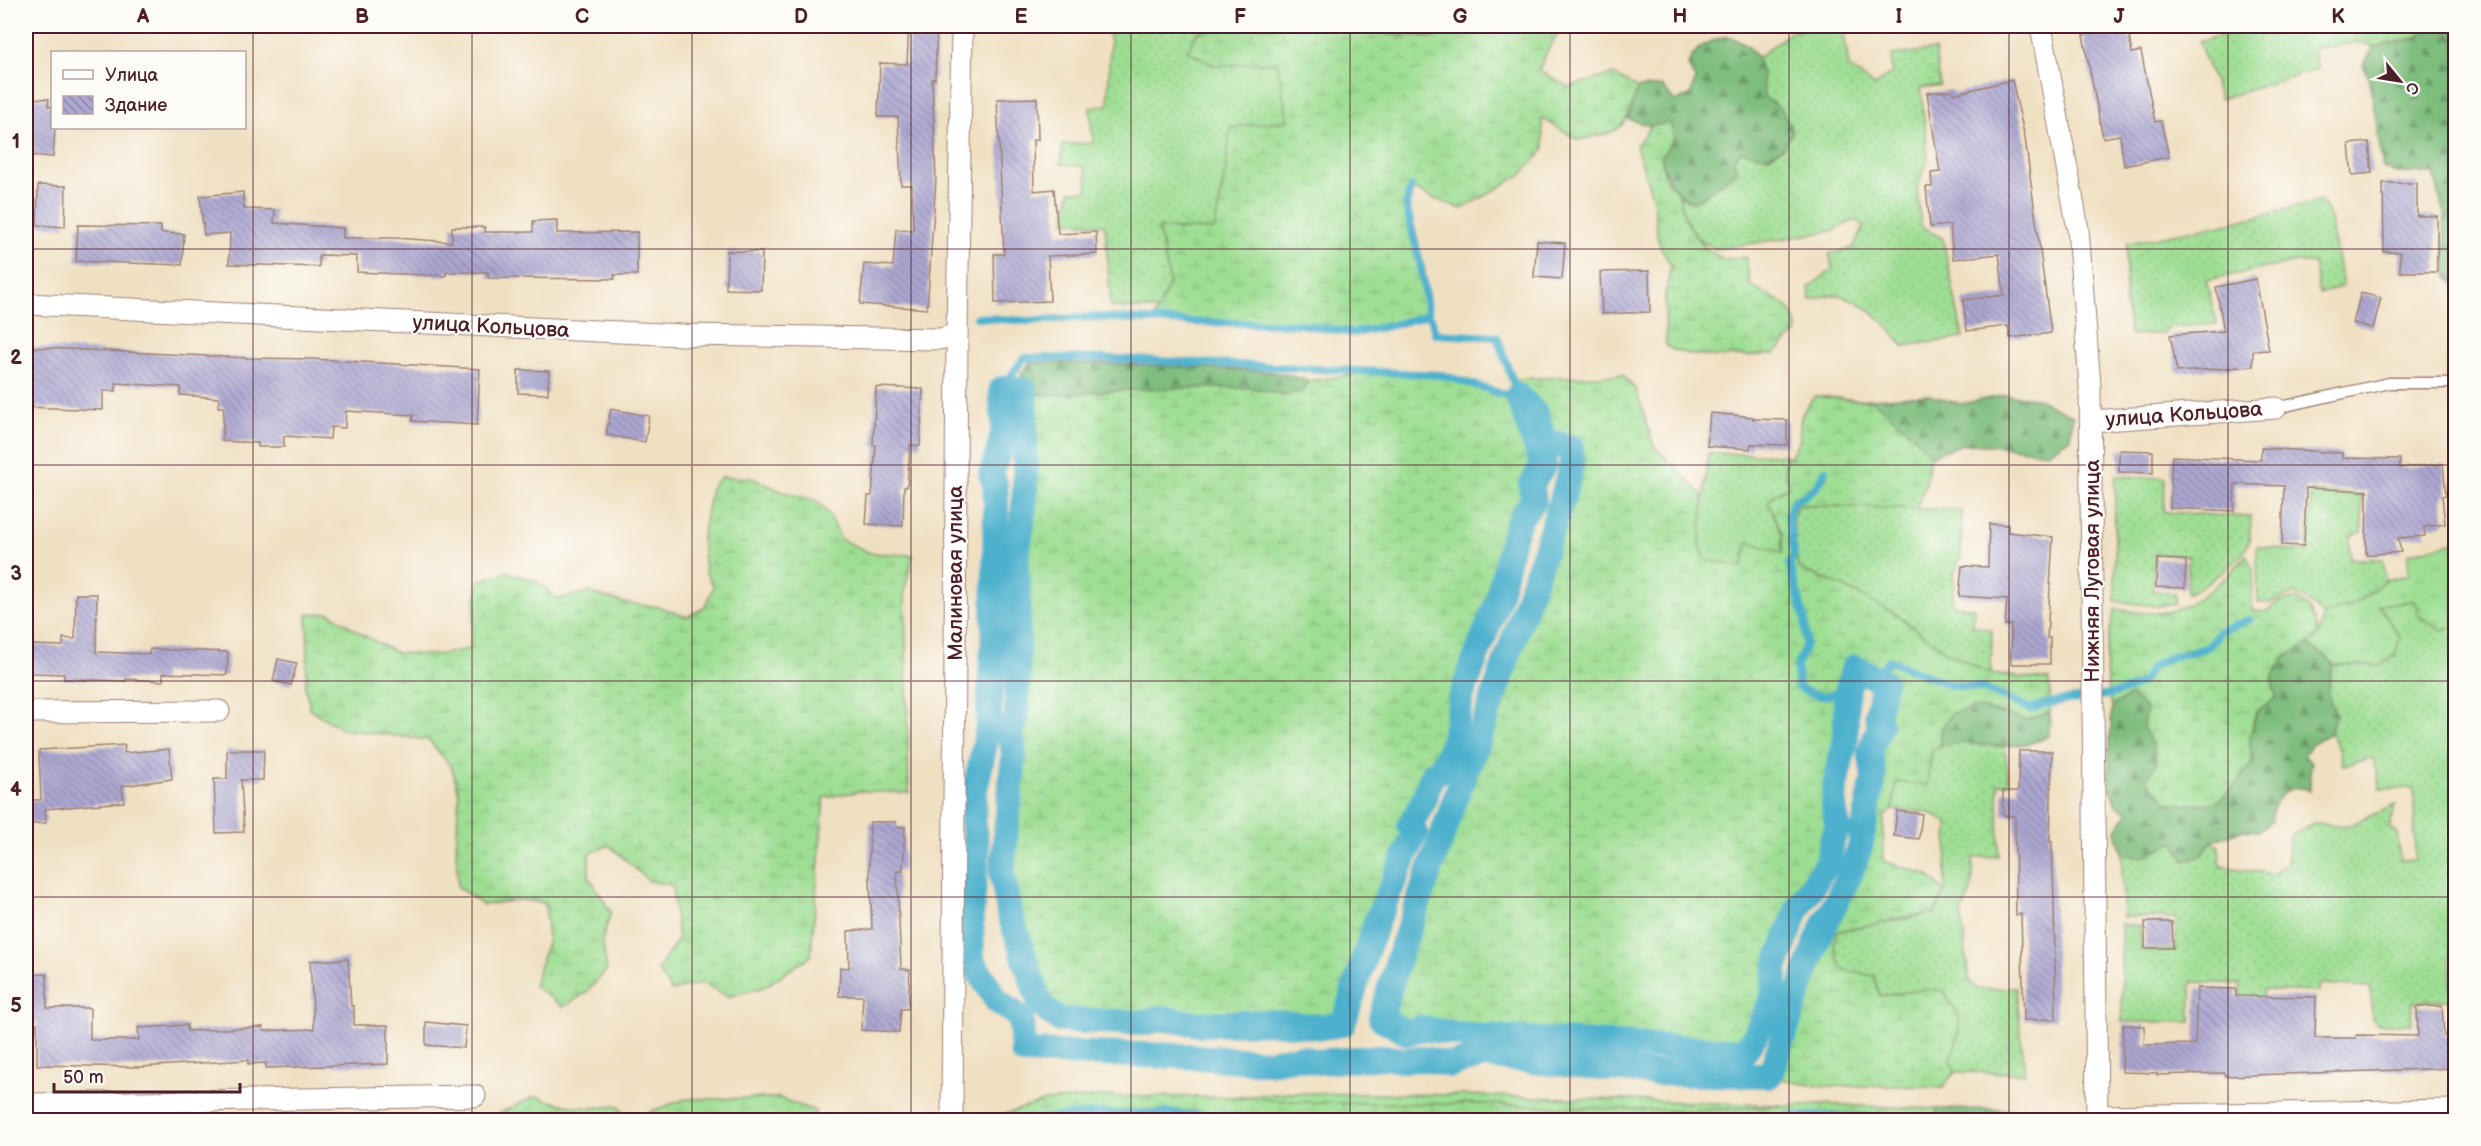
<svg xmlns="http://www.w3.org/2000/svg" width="2481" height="1146" viewBox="0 0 2481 1146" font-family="'Balsamiq Sans',sans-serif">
	<defs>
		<pattern id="grass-tufts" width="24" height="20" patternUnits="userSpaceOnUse" patternTransform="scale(1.5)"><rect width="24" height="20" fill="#9ede93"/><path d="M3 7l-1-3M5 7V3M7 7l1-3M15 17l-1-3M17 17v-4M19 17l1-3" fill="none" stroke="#8abe7f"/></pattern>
		<pattern id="forest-firs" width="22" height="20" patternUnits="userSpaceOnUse" patternTransform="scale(1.5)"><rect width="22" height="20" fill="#7ebd7d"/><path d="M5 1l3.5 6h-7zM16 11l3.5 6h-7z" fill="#699967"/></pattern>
		<pattern id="wetland-marsh" width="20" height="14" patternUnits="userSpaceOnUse" patternTransform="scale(1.5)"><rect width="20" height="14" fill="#9ede93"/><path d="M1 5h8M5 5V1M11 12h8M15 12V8" fill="none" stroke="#8abe7f"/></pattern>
		<pattern id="garden-dots" width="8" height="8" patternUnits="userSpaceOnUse" patternTransform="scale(1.5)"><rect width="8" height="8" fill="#9ede93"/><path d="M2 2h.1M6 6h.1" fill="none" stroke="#8abe7f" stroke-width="1.8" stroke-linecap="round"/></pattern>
		<pattern id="building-back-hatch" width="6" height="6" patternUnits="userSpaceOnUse" patternTransform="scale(1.5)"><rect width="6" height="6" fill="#aca7d1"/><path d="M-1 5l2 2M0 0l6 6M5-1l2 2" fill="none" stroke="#8e87aa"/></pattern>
	</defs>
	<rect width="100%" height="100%" fill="#fdfcf7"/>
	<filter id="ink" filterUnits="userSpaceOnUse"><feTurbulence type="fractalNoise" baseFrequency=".0167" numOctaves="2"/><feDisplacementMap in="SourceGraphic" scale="12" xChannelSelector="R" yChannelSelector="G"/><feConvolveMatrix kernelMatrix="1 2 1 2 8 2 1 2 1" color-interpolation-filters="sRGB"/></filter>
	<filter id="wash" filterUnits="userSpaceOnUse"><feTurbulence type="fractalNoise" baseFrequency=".008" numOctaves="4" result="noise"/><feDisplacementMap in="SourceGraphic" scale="24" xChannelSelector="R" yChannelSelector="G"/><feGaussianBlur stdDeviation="1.35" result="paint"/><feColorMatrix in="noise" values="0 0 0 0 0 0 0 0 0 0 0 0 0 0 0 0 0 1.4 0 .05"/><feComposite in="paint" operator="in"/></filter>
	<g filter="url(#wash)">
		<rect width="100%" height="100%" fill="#f0e0c2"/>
		<!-- grass -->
		<g fill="url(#grass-tufts)" stroke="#747e5f" stroke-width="1.5">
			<polygon points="2455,542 2455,627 2442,631 2420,617 2413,601 2380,605 2401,637 2395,655 2381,665 2334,665 2326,656 2307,645 2319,634 2323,616 2361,600 2385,580 2409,575 2408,554"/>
			<polygon points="1289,1093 1464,1095 1781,1105 1781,1120 1097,1120 1229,1097"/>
		</g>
		<!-- forest -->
		<g fill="url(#forest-firs)" stroke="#646e54" stroke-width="1.5">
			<polygon points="2425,26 2455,26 2455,285 2446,276 2444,214 2434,173 2397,173 2383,168 2370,80 2363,64 2374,47 2419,37"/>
			<path d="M1726,36C1760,46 1761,62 1764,96L1782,110L1793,132L1783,148L1738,171L1693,203C1672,189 1666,181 1661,156L1674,138L1670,124L1651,126L1628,119L1637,88L1662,86L1674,101L1690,96L1695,79L1688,65C1694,47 1708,42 1726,36Z"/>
			<path d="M1030,363C1094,363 1158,365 1222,369C1250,371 1282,370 1308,381L1301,393L1282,394L1251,388H1206L1149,389L1051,395L1029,390L1021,374Z"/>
			<path d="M1929,395L1961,404L2006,395L2036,398L2073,416L2070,438L2047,453L1991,445L1963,444L1905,465L1789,458L1800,441C1798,419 1801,412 1816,396L1857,400Z"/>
			<path d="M2307,645L2326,656L2334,665C2327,684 2327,696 2336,714L2330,733L2311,744L2304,757L2312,762L2310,772V790C2306,789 2299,787 2295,788C2278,791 2271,807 2272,821L2259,831L2242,830L2212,841L2203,855L2185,861L2174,842L2140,858L2122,854L2116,830L2128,812L2116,805L2108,781L2112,706L2131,695L2146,709L2143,726L2152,744L2157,763L2219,800L2252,762L2249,740L2257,711L2276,698L2272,678L2284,657Z"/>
			<path d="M1978,707L2026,720L2050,712L2049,736C2013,754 1978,741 1940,746L1941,729L1951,713Z"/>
			<path d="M1820,1104C1863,1107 1906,1109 1949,1109C1987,1110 2038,1106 2073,1120H1781Z"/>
		</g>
		<!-- wetland -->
		<g fill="url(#wetland-marsh)" stroke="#747e5f" stroke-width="1.5">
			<path d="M1243,26H1365L1380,33L1428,37L1472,26H1563L1548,49L1539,71L1569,87L1613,74L1637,88C1625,131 1622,132 1578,140L1542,118L1544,150L1521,175L1462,209L1432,198L1411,187L1406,205L1421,267L1428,315L1389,326L1353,333L1299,324L1153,320L1169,282L1158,227L1181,230L1225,174L1230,128L1248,124L1281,89L1277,62L1216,66L1187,51L1198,32Z"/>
			<path d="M1670,123L1674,138L1661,157L1665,178L1679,194L1685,218L1697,238L1709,251L1723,259L1746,257L1750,284C1774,303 1791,296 1798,331L1774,354C1745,356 1690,361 1666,346L1665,294L1671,266L1658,241L1653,199L1636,146L1651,126Z"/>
			<polygon points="1390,370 1442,375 1520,403 1540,458 1544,464 1531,486 1534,500 1521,517 1515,530 1497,602 1461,697 1454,739 1440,771 1433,773 1422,804 1410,825 1415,833 1376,922 1343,1024 1323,1027 1271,1022 1199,1024 1158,1018 1148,1023 1060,1020 1041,1006 1009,912 1002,873 1014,755 1011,733 1017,715 1018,582 1015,571 1024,508 1025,390 1035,394 1051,395 1149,389 1206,388 1251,388 1282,394 1301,393 1308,381"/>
			<path d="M1623,375L1636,390L1654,446L1705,498L1700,543L1742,566L1747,542L1782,552V534L1767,502L1775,494L1789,486L1785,471V455L1789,458L1800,441C1798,420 1801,412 1816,396L1853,400H1872L1914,436L1930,455L1926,483L1916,509L1797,505L1793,518L1798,568L1844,587L1897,615L1947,652L1991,674L2050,680V712L2026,720L1978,707L1951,713L1941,729L1940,746L1932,750L1927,787L1896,783L1893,810L1884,816L1883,861L1928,875L1945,892L1934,913L1891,919L1874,976L1880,996L1927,989L1944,991L1959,1016V1032L1951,1059L1955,1072L1943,1088C1928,1087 1912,1086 1896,1086C1853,1085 1811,1091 1770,1075L1818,938L1850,874L1860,847L1874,777L1870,751L1880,726L1877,714L1884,682L1855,667C1844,690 1848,712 1846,736C1845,754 1838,769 1835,787C1832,801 1835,814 1838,828L1833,837L1828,861L1797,910L1776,967L1773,997L1756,1034L1745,1051L1469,1036L1421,1028L1407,1033L1381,1018L1399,956L1461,783L1478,742L1563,497L1572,462L1571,446L1559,444L1548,448L1535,413L1518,396L1512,379Z"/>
			<polygon points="721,477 752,478 783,492 817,501 831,517 840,539 870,553 913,555 905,588 909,793 861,791 824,798 811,956 764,987 728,997 704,983 671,991 658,970 678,939 672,885 649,881 609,845 589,854 589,877 611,912 602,940 607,970 586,993 563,1007 534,986 548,939 545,903 518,900 483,905 458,887 456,851 459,794 452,768 429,740 341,729 310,709 305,687 308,654 307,614 330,613 360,633 397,653 436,655 470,649 478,581 507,572 535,580 558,599 588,592 625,603 659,607 687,617 705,607 713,587 705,570 702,538 711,488"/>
			<path d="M2246,555L2253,570L2252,610L2265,612L2278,603L2295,598L2309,608L2319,634L2307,645L2284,657L2272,678L2276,698L2256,711L2249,740L2252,762C2243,774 2233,791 2220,799C2208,807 2181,804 2167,802L2146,779L2157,763L2152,744L2143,726L2146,709L2131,695L2112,706C2102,671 2106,643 2115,609C2132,612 2164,616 2180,608C2205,597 2230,576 2246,555Z"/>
			<path d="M536,1096C566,1108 586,1109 618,1106L630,1119L685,1099L779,1098L815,1111L816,1120H500V1113Z"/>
			<polygon points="1108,1096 1229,1097 1322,1103 1479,1104 1681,1111 1820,1104 1936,1109 1938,1120 994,1120 998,1116 1046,1101"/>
		</g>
		<!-- garden -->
		<g fill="url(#garden-dots)" stroke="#747e5f" stroke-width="1.5">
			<polygon points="1107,26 1243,26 1198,32 1187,51 1216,66 1277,62 1288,120 1230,128 1225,174 1214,230 1158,228 1170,282 1158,310 1111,307 1105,225 1065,221 1070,191 1088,191 1085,167 1061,164 1063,144 1093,143 1090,108 1108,105 1110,43"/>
			<path d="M1365,26H1472C1436,36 1400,43 1365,26Z"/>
			<path d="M1818,26H1843L1849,67L1874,86L1892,73V55L1935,50L1940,85L1921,88L1928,159L1917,188L1921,226L1943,239L1963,338L1903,346C1890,326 1863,299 1837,295C1830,293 1818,299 1810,300L1809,287L1833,269L1829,254L1853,248L1864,226L1855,220L1832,231L1716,249L1697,238L1685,218L1679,194L1693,203L1738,171L1733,160L1741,151L1769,157L1783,148L1793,132L1782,110L1764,96L1762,73L1757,58L1791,32Z"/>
			<polygon points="2249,26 2425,26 2419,37 2374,47 2361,42 2312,49 2318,69 2220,99 2199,42"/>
			<polygon points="2320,201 2328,210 2343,286 2319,294 2314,264 2297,262 2206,280 2217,324 2169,327 2165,333 2130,335 2125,299 2127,243 2231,223"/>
			<polygon points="1708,453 1785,455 1785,471 1789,486 1775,494 1768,502 1782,534 1782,552 1748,542 1742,567 1705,560 1700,543"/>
			<path d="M2115,476L2165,478L2164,512L2251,517C2250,526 2251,539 2247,546C2237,565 2206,585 2187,594L2189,556L2155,554L2153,591L2175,593V604L2155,606L2115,601Z"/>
			<polygon points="2311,492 2362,495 2362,532 2350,536 2350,559 2383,559 2385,580 2361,600 2323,616 2311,603 2294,593 2271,603 2258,602 2257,546 2307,552"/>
			<polygon points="1797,505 1962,510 1961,556 1954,575 1952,605 1974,608 1973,626 1992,630 1991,674 1947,652 1897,615 1844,587 1798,568 1793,518"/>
			<path d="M2414,601L2420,617L2442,631L2455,627L2456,951H2450L2452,1000L2413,1002L2412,1024H2377L2372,1018L2371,987L2320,984L2319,992L2263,990L2262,1012H2240V984L2191,982V1022H2122L2121,924L2140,926L2141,950H2176V918L2123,917L2122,854L2140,858L2174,842L2185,861L2203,855L2212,841L2219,846L2221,866L2272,874L2287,864L2290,835L2314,823L2348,826L2396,805L2389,828L2397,833L2400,861L2415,860L2414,788L2381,789L2373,758L2343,765L2339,749L2330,733L2336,714C2327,696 2327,684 2334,665H2381L2395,655L2400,637L2379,605Z"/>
			<path d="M1957,743L2005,747L2009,783L1998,784L1999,856L1973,858C1973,878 1974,894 1961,911L1969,980L1977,989L2016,988L2025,1073L1955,1072L1951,1059L1959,1032V1016L1944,991L1927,989L1880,996L1874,976L1841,969L1834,943L1837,931L1935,913L1945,892L1948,823L1927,812L1893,810L1896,782L1927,786L1932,750L1940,746Z"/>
		</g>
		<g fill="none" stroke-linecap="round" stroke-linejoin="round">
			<!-- stream -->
			<g stroke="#4eb1cd" stroke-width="8">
				<polyline points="1428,315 1432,320 1435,334 1497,337 1540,458 1544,464"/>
				<polyline points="977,317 1027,321 1092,317 1186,322 1299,324 1353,333 1389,326 1428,315 1421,267 1406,205 1411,187"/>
				<polyline points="1009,400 1010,377 1024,358 1118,359 1442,375 1519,399"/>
				<path d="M1825,470C1821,487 1809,494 1794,501L1788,514L1794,554L1789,564L1805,620L1806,644L1797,666L1798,687C1818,699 1827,698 1848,688"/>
				<path d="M1877,678L1888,660L1951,685L1982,688L2031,709C2064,695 2106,702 2138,685C2145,681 2147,672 2153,667C2158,662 2171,657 2178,655C2198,648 2208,655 2218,632L2249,620"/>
				<polyline points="1027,1120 1093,1114 1169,1113 1285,1120"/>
				<polyline points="1321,1120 1362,1120"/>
				<polyline points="1502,1120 1525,1120"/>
				<polyline points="1679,1120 1812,1116 1978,1120"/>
			</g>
			<!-- canal -->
			<path stroke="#4eb1cd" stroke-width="26" d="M1002,389L1025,390C1024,429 1027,468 1024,507C1022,528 1017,550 1015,571L1018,581L1017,715L1011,733L1014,755L1002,873L1009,912L1041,1006L1060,1020L1148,1023L1158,1018L1199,1024L1271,1022L1323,1027L1343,1024L1376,922L1415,833L1410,825L1422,804L1433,773L1440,771L1454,739L1461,697L1497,602L1515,530L1521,517L1534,500L1531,486L1544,464L1540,458L1518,396L1535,413L1548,448L1559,444L1571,447L1572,462L1563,497L1478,742L1461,783L1399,956L1381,1018L1407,1033L1421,1028L1469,1036L1745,1051L1756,1034L1773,997L1776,967L1797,910L1828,861L1833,837L1838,828L1834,807L1835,786L1846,738V696L1854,667L1884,682L1877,714L1880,726L1870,751L1874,777L1860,847L1850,874L1818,938L1770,1075L1653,1073L1484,1056L1450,1065L1426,1059L1401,1060L1384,1057L1318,1062L1299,1057L1269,1062L1184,1056L1023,1052L1021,1018L997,1001L972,960L971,917L977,849L973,820L975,790L988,729L994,629L996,501L995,483L991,474C997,457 1003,441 1004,423C1004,411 1000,401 1002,389Z"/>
		</g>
		<g id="blocks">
			<!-- building -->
			<g fill="url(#building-back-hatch)">
				<polygon points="909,26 937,26 935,79 932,79 936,179 927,309 860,304 864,264 893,266 896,229 913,230 912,185 901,185 898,117 878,117 880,63 907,64"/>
				<polygon points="2103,26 2127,26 2132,53 2141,51 2155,122 2161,121 2169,157 2124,166 2120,135 2103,138 2083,35 2105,31"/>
				<polygon points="2012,80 2025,138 2051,333 2010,338 2008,326 1967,331 1963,300 2004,295 1999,254 1953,259 1950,225 1930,227 1926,187 1932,187 1931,173 1940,172 1927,93 1952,90 1953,94"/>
				<polygon points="29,98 49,99 48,106 52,107 52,128 55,128 53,157 26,155 26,102 28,102"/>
				<polygon points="1037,98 1038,140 1033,140 1034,191 1054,189 1058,234 1096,232 1097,254 1048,256 1050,301 995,303 994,254 1004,254 997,99"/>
				<polygon points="2369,142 2372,173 2352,175 2349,144"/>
				<polygon points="2383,183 2417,183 2417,216 2437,216 2437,272 2400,272 2400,252 2384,252"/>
				<polygon points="38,185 66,186 65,227 37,225"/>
				<polygon points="243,192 244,209 275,210 274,223 343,228 343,238 396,238 452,242 452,227 485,227 485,232 533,232 533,221 557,220 557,233 637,232 637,275 614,275 615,279 488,278 488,272 446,272 446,276 357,272 357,256 319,255 319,267 229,264 230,233 204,235 200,196"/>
				<polygon points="78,225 161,226 161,233 184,234 182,265 76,261"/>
				<polygon points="1537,241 1565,243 1562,279 1534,277"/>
				<polygon points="727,251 762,252 761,290 726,289"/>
				<polygon points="1649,271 1650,312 1602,314 1600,272"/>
				<polygon points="2256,279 2269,350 2253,351 2253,366 2177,372 2170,335 2224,331 2216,287"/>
				<polygon points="2361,293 2381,298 2373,328 2353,323"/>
				<polygon points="26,347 248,358 313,359 480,369 477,425 412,421 413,415 346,411 345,428 331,427 330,439 284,436 284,447 258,447 258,443 222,441 224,407 218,407 219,398 180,395 181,387 116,383 116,391 103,391 103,410 26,407"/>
				<polygon points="518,370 549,371 548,394 518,393"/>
				<polygon points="876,387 923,389 920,446 910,445 907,487 904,487 903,526 866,524 868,496 872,496 876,445 873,445"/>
				<polygon points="611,409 649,416 645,442 606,435"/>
				<polygon points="1710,413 1753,417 1753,419 1787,420 1787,445 1751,444 1750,449 1707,446"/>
				<polygon points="2261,448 2342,453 2342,458 2400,459 2400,468 2443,464 2446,495 2442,496 2445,524 2424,527 2425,536 2398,538 2401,552 2366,555 2367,491 2306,488 2304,546 2282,545 2284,486 2235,484 2234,511 2170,508 2172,456 2261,460"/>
				<polygon points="2119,450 2153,451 2153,473 2119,472"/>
				<polygon points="1989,524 2008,525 2008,532 2053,537 2047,638 2050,638 2050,664 2011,664 2011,625 2005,625 2007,599 1959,596 1962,566 1988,567"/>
				<polygon points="2157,559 2186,560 2185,588 2156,587"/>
				<polygon points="76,594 97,594 96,652 149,654 150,649 228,652 227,675 163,673 163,681 126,679 126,681 64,679 64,674 30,673 31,645 63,646 63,638 75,639"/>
				<polygon points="278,659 297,663 291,685 273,681"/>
				<polygon points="125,745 124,753 169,749 172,779 122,786 124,802 45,809 46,823 27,824 26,800 41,800 39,750"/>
				<polygon points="227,750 264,750 263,780 241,780 244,832 216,833 214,779 227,779"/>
				<polygon points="2019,751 2052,751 2050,842 2052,842 2054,903 2056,1019 2024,1020 2021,914 2016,915 2015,816 2003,815 2003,791 2018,791"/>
				<polygon points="1897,811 1922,814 1919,839 1894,836"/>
				<polygon points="870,822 896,822 896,827 905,827 903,871 897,871 901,969 910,970 908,1009 901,1009 899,1032 861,1030 863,996 839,996 840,967 849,968 848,931 872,929 869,859"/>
				<polygon points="2145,922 2172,922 2173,948 2145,948"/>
				<polygon points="348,959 351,1006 354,1006 354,1025 388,1025 388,1064 266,1068 266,1063 248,1064 248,1060 140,1067 37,1065 37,1023 26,1023 26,975 47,974 47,1008 90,1008 90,1040 139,1040 138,1028 187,1025 187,1031 263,1027 263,1031 314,1029 310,961"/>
				<polygon points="2197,988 2236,989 2236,996 2316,997 2315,1038 2356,1038 2356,1035 2418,1036 2417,1007 2442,1006 2444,1036 2456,1036 2456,1068 2225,1076 2224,1073 2157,1075 2157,1073 2122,1072 2123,1025 2145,1026 2144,1045 2195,1044"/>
				<polygon points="426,1022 466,1026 464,1048 426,1045"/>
			</g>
		</g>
	</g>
	<g filter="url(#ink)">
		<use href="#blocks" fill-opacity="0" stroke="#9d8076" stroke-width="1.5"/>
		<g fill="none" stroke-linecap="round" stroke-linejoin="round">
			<defs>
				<polyline id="lane" points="2276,408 2389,383 2456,383"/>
				<g id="street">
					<polyline points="2041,26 2078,229 2090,386 2097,1120"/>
					<polyline points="26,304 683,335 940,339 957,334"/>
					<polyline points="2091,421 2276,408"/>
					<polyline points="26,712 219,711"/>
					<polyline points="26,1104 475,1096"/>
					<polyline points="2097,1116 2456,1110"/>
					<polyline points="952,1120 957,334 962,26"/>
				</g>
			</defs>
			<!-- lane casing -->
			<use href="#lane" stroke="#9d8076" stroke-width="13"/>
			<!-- street casing -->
			<use href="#street" stroke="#9d8076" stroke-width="23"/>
			<!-- lane -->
			<use href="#lane" stroke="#fff" stroke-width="10"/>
			<!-- street -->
			<use href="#street" stroke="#fff" stroke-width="21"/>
		</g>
	</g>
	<!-- grid -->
	<path fill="none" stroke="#4a1f2b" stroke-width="1.5" stroke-opacity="0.55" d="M253,26V1120M472,26V1120M692,26V1120M911,26V1120M1131,26V1120M1350,26V1120M1570,26V1120M1789,26V1120M2009,26V1120M2228,26V1120M26,249H2456M26,465H2456M26,681H2456M26,897H2456"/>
	<g text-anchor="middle" stroke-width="4.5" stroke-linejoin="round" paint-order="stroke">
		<!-- street labels -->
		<g font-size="21" fill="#4a1f2b" stroke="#fdfcf7">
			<text transform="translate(491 326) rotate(3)" y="7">улица Кольцова</text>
			<text transform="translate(2184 414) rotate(-4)" y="7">улица Кольцова</text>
			<text transform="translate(2092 571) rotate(-90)" y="7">Нижняя Луговая улица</text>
			<text transform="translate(955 573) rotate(-90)" y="7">Малиновая улица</text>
		</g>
	</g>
	<!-- margin -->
	<rect width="2481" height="1146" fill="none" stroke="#fdfcf7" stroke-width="66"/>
	<!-- legend -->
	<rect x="51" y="51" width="195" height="78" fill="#fdfcf7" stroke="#b5a4a5" stroke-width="1.5"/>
	<rect x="63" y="70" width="30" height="9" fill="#ffffff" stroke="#b5a4a5" stroke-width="1.5"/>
	<text x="105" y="81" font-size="18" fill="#4a1f2b">Улица</text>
	<rect x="63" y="96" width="30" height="18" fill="url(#building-back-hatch)" stroke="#b5a4a5" stroke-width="1.5"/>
	<text x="105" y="111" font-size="18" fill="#4a1f2b">Здание</text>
	<!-- north arrow -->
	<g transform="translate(2400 81) rotate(120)" stroke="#fdfcf7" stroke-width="4.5" paint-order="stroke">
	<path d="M0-4.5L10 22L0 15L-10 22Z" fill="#4a1f2b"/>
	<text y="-9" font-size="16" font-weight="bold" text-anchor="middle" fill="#4a1f2b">С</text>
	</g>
	<!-- scale -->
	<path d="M54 1083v9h186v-9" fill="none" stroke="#4a1f2b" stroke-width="3"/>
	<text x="63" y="1083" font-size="18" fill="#4a1f2b" stroke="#fdfcf7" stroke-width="4.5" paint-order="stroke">50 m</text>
	<rect x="33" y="33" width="2415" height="1080" fill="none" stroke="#4a1f2b" stroke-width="2"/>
	<g font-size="20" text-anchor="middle" font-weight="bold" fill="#4a1f2b">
		<text x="143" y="23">A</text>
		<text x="362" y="23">B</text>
		<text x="582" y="23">C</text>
		<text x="801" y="23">D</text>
		<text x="1021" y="23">E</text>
		<text x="1240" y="23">F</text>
		<text x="1460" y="23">G</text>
		<text x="1680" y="23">H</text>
		<text x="1899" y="23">I</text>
		<text x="2119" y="23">J</text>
		<text x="2338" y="23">K</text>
		<text x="16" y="148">1</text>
		<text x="16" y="364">2</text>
		<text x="16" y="580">3</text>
		<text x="16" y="796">4</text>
		<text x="16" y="1012">5</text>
	</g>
</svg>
